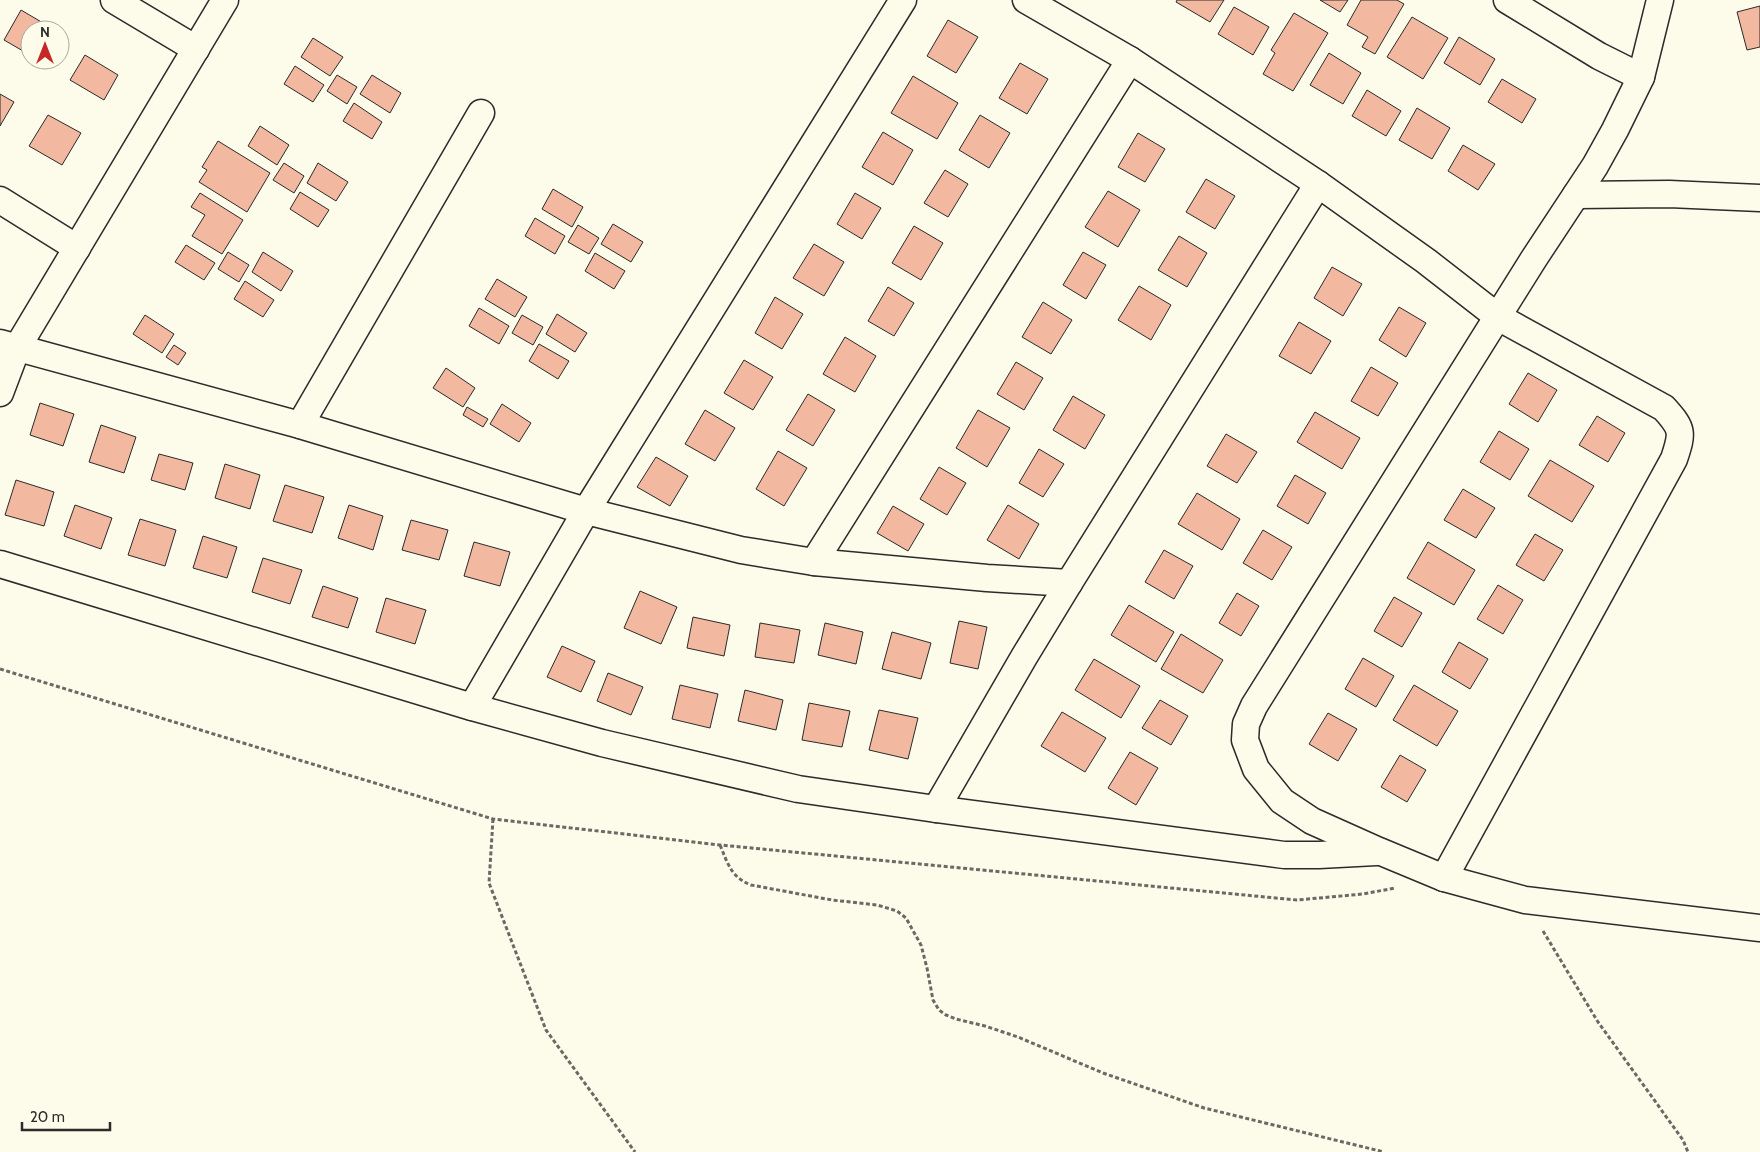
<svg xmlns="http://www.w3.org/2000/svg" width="1760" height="1152" viewBox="0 0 1760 1152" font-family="Cabin,sans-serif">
	<rect width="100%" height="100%" fill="#fdfbea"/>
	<!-- building -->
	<g fill="#f2b8a0" stroke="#2b2b2b">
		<polygon points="1177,0 1224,0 1210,22 1176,2"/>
		<polygon points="1320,0 1348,0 1340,12"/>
		<polygon points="1361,0 1397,0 1404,4 1375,54 1362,47 1368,37 1347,25"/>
		<polygon points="1760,6 1760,47 1747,50 1737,12"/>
		<polygon points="1234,7 1269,27 1253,55 1218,34"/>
		<polygon points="21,10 55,30 30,30 30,55 4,40"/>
		<polygon points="1294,13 1328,33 1293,91 1263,74 1275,53 1271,50"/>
		<polygon points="1412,17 1448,38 1423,79 1387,57"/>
		<polygon points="948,20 978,37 956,73 927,56"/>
		<polygon points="1459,37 1495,59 1480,85 1444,63"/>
		<polygon points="313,38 343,57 330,76 301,57"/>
		<polygon points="1329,53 1361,73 1343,104 1310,85"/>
		<polygon points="85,55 118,75 104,100 70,80"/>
		<polygon points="1020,63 1048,79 1027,114 999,98"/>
		<polygon points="295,66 324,85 313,102 284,84"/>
		<polygon points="337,75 357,87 347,104 327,91"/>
		<polygon points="372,75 401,93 390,113 360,94"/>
		<polygon points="913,76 958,103 937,139 891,113"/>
		<polygon points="1502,79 1536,99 1522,123 1488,102"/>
		<polygon points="1367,90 1401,111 1386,136 1352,116"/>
		<polygon points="0,94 14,102 0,126"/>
		<polygon points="354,103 382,122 372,139 343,121"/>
		<polygon points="1417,108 1450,128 1432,159 1399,140"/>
		<polygon points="48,115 81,133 62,165 29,146"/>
		<polygon points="980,115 1010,133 989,168 959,150"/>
		<polygon points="260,126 289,145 277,165 248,146"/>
		<polygon points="883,132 913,150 893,185 862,167"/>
		<polygon points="1138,133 1165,149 1145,182 1118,167"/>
		<polygon points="218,141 270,173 247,212 199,182 207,170 202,167"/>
		<polygon points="1463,145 1495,164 1478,190 1448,171"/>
		<polygon points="284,163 304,176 294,193 273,180"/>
		<polygon points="318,163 348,182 336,201 307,183"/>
		<polygon points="945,170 968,184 948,217 924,203"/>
		<polygon points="1206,179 1235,196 1215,229 1186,212"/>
		<polygon points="553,189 583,207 572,227 542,209"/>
		<polygon points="1108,191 1140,210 1118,247 1085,227"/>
		<polygon points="300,192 329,210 318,227 290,209"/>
		<polygon points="200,193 243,220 222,254 192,236 205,215 191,207"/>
		<polygon points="855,193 881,208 862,239 837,224"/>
		<polygon points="535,218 565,236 555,254 525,236"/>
		<polygon points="613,224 643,242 631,262 601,244"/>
		<polygon points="578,225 599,238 589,254 568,242"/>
		<polygon points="914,226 943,243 921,280 892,263"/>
		<polygon points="1179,236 1207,253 1187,287 1158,270"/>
		<polygon points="814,244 844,262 824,296 793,278"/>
		<polygon points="186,245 215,263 204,280 175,262"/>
		<polygon points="228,252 249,265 239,282 218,269"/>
		<polygon points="263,252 293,271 281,291 252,272"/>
		<polygon points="1083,252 1106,265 1086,299 1063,285"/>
		<polygon points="595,253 625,271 614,289 585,271"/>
		<polygon points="1332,267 1362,284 1343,316 1314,298"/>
		<polygon points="497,279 527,297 515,317 485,299"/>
		<polygon points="245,281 274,300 263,317 234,299"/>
		<polygon points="1139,286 1171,305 1151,340 1118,320"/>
		<polygon points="888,287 914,303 894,336 868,321"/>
		<polygon points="775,297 803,314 782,349 755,333"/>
		<polygon points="1043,302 1072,320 1051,354 1022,337"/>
		<polygon points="1399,307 1426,323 1406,357 1379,340"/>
		<polygon points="479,308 509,326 499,344 469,326"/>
		<polygon points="557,314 587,333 575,352 546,334"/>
		<polygon points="145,315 174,334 162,353 133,334"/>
		<polygon points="522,315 543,327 533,345 512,333"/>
		<polygon points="1299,322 1331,341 1311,374 1279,356"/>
		<polygon points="845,337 876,356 855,392 823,374"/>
		<polygon points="539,344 569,361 558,379 529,361"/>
		<polygon points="174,345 186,353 178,365 166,357"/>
		<polygon points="744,360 773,377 753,410 724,393"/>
		<polygon points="1016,362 1043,378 1024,410 997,394"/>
		<polygon points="1371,367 1398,383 1378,416 1351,401"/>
		<polygon points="446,368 475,388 463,407 433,388"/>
		<polygon points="1528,373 1557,390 1538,422 1509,404"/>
		<polygon points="808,394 835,410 813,446 786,430"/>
		<polygon points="1073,396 1105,415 1085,449 1053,430"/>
		<polygon points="40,403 74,414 63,446 30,435"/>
		<polygon points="502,404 531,423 519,442 490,424"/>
		<polygon points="467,407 488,419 483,427 463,415"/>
		<polygon points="705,410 735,428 715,461 685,444"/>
		<polygon points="978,410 1010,428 987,467 956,448"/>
		<polygon points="1315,412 1360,438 1342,469 1297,442"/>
		<polygon points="1597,416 1625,433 1608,462 1579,445"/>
		<polygon points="101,425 136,437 124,473 89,462"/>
		<polygon points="1499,431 1529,449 1510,480 1480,462"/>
		<polygon points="1226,434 1257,452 1237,483 1207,466"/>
		<polygon points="1039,449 1064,464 1043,497 1019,483"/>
		<polygon points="778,451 807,468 784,506 756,489"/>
		<polygon points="159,454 193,463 185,490 151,480"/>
		<polygon points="656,457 688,476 670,506 637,487"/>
		<polygon points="1550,460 1594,486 1572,522 1528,496"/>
		<polygon points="225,464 260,475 250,509 215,498"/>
		<polygon points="939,467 966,483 947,515 920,499"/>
		<polygon points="1295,475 1326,493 1308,524 1277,506"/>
		<polygon points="16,480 54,492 44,526 5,515"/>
		<polygon points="285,485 324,497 312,533 273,521"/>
		<polygon points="1463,489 1495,508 1476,538 1444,520"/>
		<polygon points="1197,493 1240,519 1222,550 1178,524"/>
		<polygon points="75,505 112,518 101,549 64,536"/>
		<polygon points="349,505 383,516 373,550 338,538"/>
		<polygon points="1008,505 1039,524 1019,559 987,540"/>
		<polygon points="893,506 924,524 908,551 877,533"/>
		<polygon points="140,519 176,530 165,566 128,555"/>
		<polygon points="411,520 448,530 439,560 402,550"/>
		<polygon points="1263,530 1292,547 1272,580 1243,563"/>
		<polygon points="1535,534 1563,550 1544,581 1516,565"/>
		<polygon points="203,536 237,547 227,578 193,568"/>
		<polygon points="474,542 510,552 500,586 464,576"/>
		<polygon points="1428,542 1475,570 1454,605 1407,578"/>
		<polygon points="1164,550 1193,566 1174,599 1145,582"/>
		<polygon points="263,558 302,570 290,604 252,592"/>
		<polygon points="1498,585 1523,600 1503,634 1477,619"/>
		<polygon points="323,586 358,598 348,628 312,617"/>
		<polygon points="640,591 677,607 661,644 624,628"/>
		<polygon points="1237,593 1259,606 1241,636 1219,623"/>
		<polygon points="1394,597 1422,613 1402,647 1374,631"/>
		<polygon points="386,598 426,610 415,644 376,632"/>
		<polygon points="1129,605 1174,632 1156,662 1111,635"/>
		<polygon points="693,617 730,625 724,656 687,648"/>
		<polygon points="959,621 987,627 978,669 950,663"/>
		<polygon points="760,623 800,630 794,663 755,657"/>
		<polygon points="825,623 863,632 856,664 818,655"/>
		<polygon points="892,632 931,643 921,679 882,669"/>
		<polygon points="1181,634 1223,660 1203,693 1161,669"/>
		<polygon points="1459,642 1488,659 1470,689 1442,672"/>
		<polygon points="562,646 595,661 581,692 547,677"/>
		<polygon points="1363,658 1394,676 1376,707 1345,689"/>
		<polygon points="1094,659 1140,686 1121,718 1075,690"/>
		<polygon points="608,673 643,687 631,715 597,701"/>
		<polygon points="680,685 718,694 710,728 672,719"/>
		<polygon points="1414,685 1458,711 1437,746 1393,720"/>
		<polygon points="745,690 783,700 776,730 738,721"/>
		<polygon points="1160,700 1188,716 1171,745 1142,728"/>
		<polygon points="809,703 850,711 842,747 802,740"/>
		<polygon points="879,710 918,718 908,759 869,750"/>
		<polygon points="1062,712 1106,738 1085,772 1041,746"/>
		<polygon points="1328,713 1357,729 1338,761 1309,744"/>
		<polygon points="1130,752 1158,768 1136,805 1108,788"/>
		<polygon points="1400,755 1426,770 1407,802 1381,787"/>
	</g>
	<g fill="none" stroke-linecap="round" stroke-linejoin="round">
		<defs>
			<g id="street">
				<polyline points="114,0 196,49"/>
				<path d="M1026,0L1130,60L1318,184L1426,261L1498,317L1664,408C1683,429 1683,432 1674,459L1444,878"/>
				<polyline points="1507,0 1599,56 1641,77"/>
				<polyline points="1660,0 1641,77 1615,130 1595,166 1533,260 1254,706 1246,724 1245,740 1256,769 1282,801 1312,821 1379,851 1444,878 1525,900 1760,928"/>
				<polyline points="1576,195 1669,194 1760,198"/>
				<polyline points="0,200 77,248"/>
				<polyline points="0,343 300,425 586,511 741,550 814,562 987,578 1069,583"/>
				<polyline points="0,393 17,348 225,0"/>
				<polyline points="300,425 481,113"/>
				<polyline points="814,562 1130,60"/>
				<polyline points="0,564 472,707 602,743 798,789 936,809 1284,855 1319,855 1376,852"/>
				<polyline points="472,707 586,511 903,0"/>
				<polyline points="936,809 1024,657 1069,583 1318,184"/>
			</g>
		</defs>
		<!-- street casing -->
		<use href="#street" stroke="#2b2b2b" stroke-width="29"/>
		<!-- path -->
		<g stroke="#6a6964" stroke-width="3" stroke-dasharray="4 2.5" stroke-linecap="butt">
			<polyline points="0,669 493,819 720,845 1297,900 1363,894 1395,888"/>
			<polyline points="493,819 489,883 546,1030 635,1152"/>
			<path d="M720,845C728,864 731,877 751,885L832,900L877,905L897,911L906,918L921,945L927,968L933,1000L939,1010L946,1015L956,1019L985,1026L1018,1037L1103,1073L1204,1108L1384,1152"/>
			<polyline points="1543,931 1598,1022 1683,1140 1688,1152"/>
		</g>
		<!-- street -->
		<use href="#street" stroke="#fdfbea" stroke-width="26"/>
	</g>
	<!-- north arrow -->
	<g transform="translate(45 45)"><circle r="24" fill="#fdfbea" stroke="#a9a89e"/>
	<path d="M0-4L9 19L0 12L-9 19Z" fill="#c62828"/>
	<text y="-8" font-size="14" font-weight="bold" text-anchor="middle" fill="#2b2b2b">N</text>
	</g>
	<!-- scale -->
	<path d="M22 1122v8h88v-8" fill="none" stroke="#2b2b2b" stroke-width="2.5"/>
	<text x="30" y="1122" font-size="15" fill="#2b2b2b" stroke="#fdfbea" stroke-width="4" paint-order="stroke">20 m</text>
</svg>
